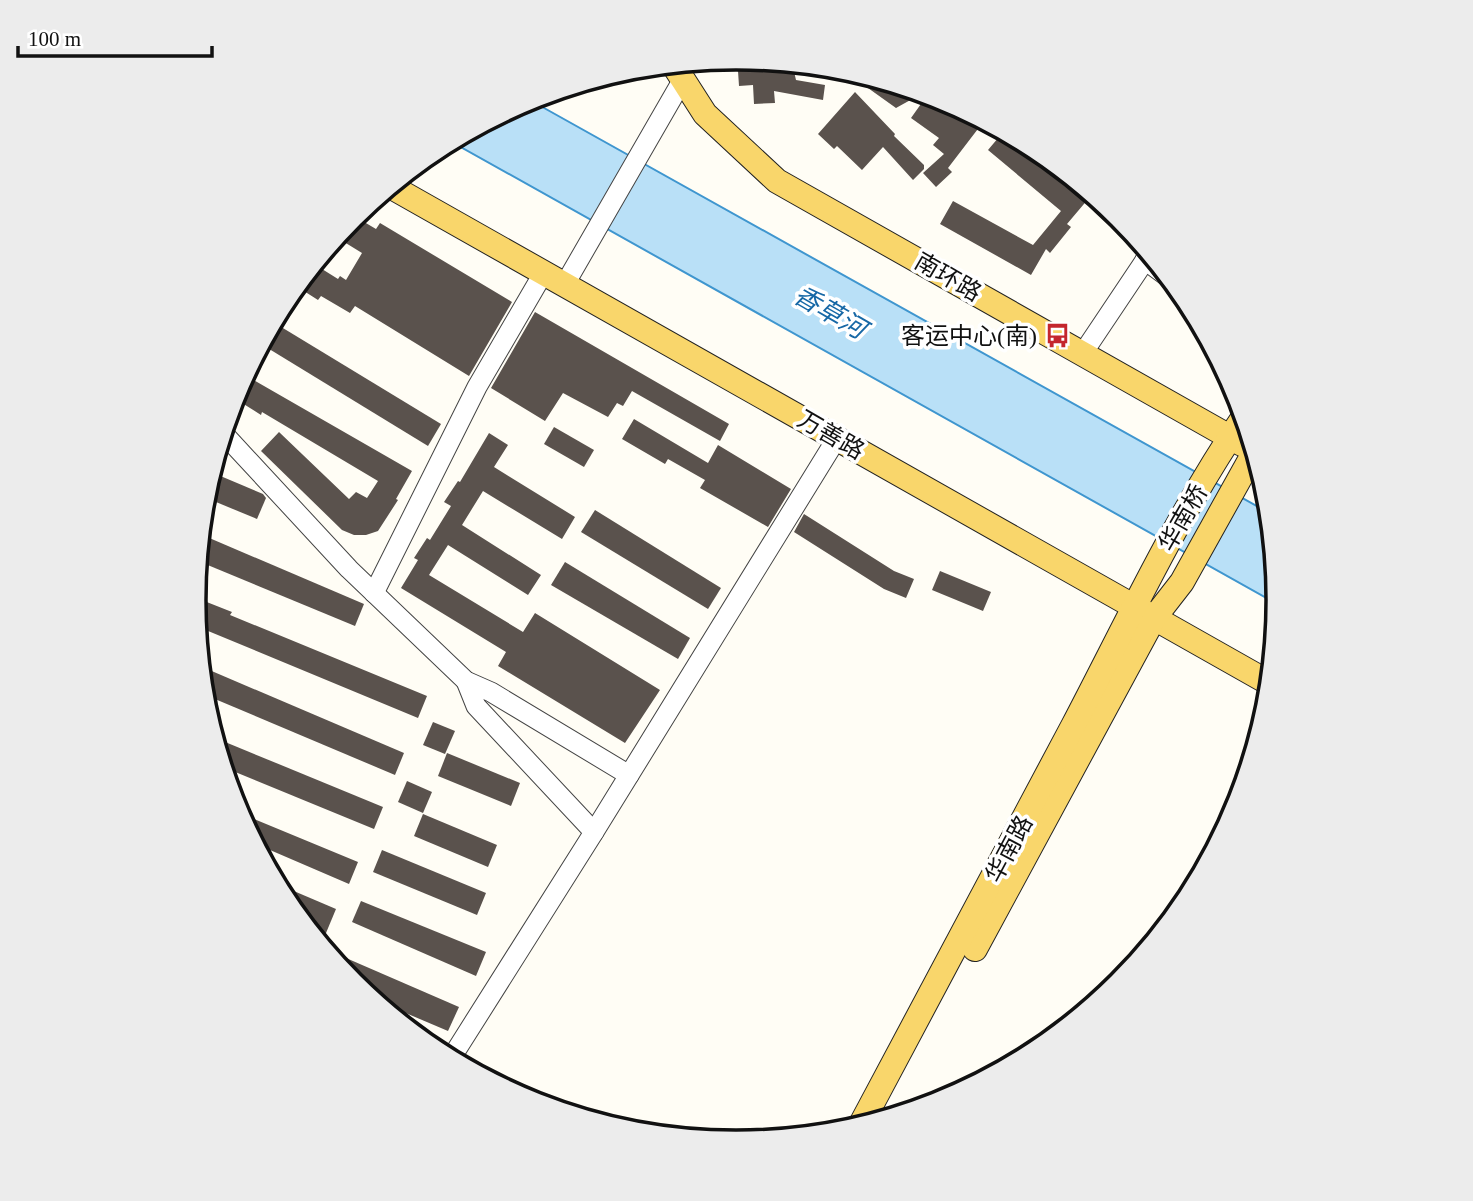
<svg xmlns="http://www.w3.org/2000/svg" width="1473" height="1201" viewBox="0 0 1473 1201" font-family="'Times New Roman','Noto Sans SC',serif">
	<rect width="100%" height="100%" fill="#fffdf5"/>
	<!-- water -->
	<polygon fill="#b9e0f7" stroke="#3f96cf" stroke-width="2" points="528,99 1271,514 1279,605 450,141"/>
	<!-- building -->
	<g fill="#5a524d">
		<polygon points="740,58 792,63 796,80 825,85 823,100 774,91 775,103 754,104 753,85 739,86 738,71 741,70"/>
		<polygon points="867,76 890,83 923,93 896,108 861,83"/>
		<polygon points="855,92 895,134 894,136 924,165 924,169 913,180 883,147 862,170 837,146 834,149 818,134"/>
		<polygon points="928,94 945,99 984,121 948,168 952,172 936,187 923,173 944,154 933,145 939,138 911,118"/>
		<polygon points="1004,131 1017,138 1089,198 1067,224 1071,227 1050,253 1046,249 1031,275 940,224 953,201 1033,245 1061,211 988,150"/>
		<polygon points="354,216 376,229 380,223 512,302 469,376 355,306 350,313 321,296 318,300 296,286 314,264 338,279 340,276 346,280 362,253 336,237"/>
		<polygon points="535,312 729,424 720,441 632,391 623,406 617,403 608,417 563,393 545,421 491,388"/>
		<polygon points="273,322 441,424 428,446 261,344"/>
		<polygon points="245,375 412,471 396,499 398,500 378,531 366,535 354,535 342,530 261,451 279,432 349,499 356,492 367,498 378,481 262,412 261,415 234,398"/>
		<polygon points="634,419 708,463 718,445 791,489 768,527 700,488 705,480 668,459 665,464 622,439"/>
		<polygon points="554,427 594,450 584,467 544,444"/>
		<polygon points="489,433 508,445 494,467 575,517 562,539 483,491 462,525 541,575 528,595 448,545 429,575 523,632 535,613 660,690 625,743 498,666 506,652 401,588 418,560 414,558 427,538 430,540 451,506 444,502 458,481 460,482"/>
		<polygon points="211,472 263,494 266,498 257,519 204,497"/>
		<polygon points="595,510 721,588 708,609 581,532"/>
		<polygon points="804,514 894,571 914,579 906,598 884,589 794,532"/>
		<polygon points="200,534 364,604 355,626 198,561"/>
		<polygon points="565,562 690,638 678,659 551,585"/>
		<polygon points="940,571 991,592 983,611 932,590"/>
		<polygon points="194,597 232,612 230,615 427,696 418,718 196,626"/>
		<polygon points="200,666 404,753 395,775 203,694"/>
		<polygon points="433,722 455,731 445,754 423,745"/>
		<polygon points="213,737 383,807 374,829 223,767"/>
		<polygon points="447,753 520,783 511,806 438,776"/>
		<polygon points="407,781 432,792 423,813 398,802"/>
		<polygon points="237,812 358,862 349,884 263,847 262,849 256,846"/>
		<polygon points="423,814 497,845 488,867 414,836"/>
		<polygon points="382,850 486,893 477,915 373,872"/>
		<polygon points="275,883 336,909 321,945 285,902"/>
		<polygon points="361,901 486,952 476,976 352,922"/>
		<polygon points="346,958 459,1007 448,1031 368,997 352,984 341,970"/>
	</g>
	<g fill="none" stroke-linecap="round" stroke-linejoin="round">
		<defs>
			<g id="minor">
				<polyline points="1145,260 1172,280"/>
				<polyline points="565,284 682,81"/>
				<polyline points="1083,353 1150,253"/>
				<polyline points="223,433 349,569 466,681 491,692 629,775"/>
				<polyline points="374,593 477,387 544,272"/>
				<polyline points="466,681 476,706 594,832"/>
				<polyline points="450,1060 594,832 837,438"/>
			</g>
			<g id="major">
				<polyline points="673,64 705,114 777,181 1242,444"/>
				<polyline points="390,186 1271,684"/>
				<polyline points="975,949 1154,618 1182,582 1255,451"/>
				<path d="M859,1128C931,994 1003,860 1073,726C1128,621 1178,513 1245,415"/>
			</g>
		</defs>
		<!-- minor casing -->
		<use href="#minor" stroke="#444" stroke-width="21"/>
		<!-- major casing -->
		<use href="#major" stroke="#222" stroke-width="26"/>
		<!-- minor -->
		<use href="#minor" stroke="#fff" stroke-width="19"/>
		<!-- major -->
		<use href="#major" stroke="#f9d66b" stroke-width="24"/>
	</g>
	<!-- icons -->
	<defs>
		<symbol id="bus-bare" viewBox="-9 -9 18 18"><path d="M-5-6H5V4H4V6H2V4H-2V6H-4V4H-5ZM-3.5-4V0h7V-4ZM-3.5 1.2v1.5H-2V1.2ZM2 1.2v1.5H3.5V1.2Z" fill="#c4262e" stroke="#fff" stroke-width="2.5" paint-order="stroke"/></symbol>
	</defs>
	<g fill-rule="evenodd">
		<use href="#bus-bare" x="1040" y="318" width="35" height="35"/>
	</g>
	<g text-anchor="middle" stroke-width="7" stroke-linejoin="round" paint-order="stroke">
		<!-- street labels -->
		<g font-size="24" fill="#111" stroke="#fff">
			<text transform="translate(948 277) rotate(30)" y="8">南环路</text>
			<text transform="translate(831 435) rotate(30)" y="8">万善路</text>
			<text transform="translate(1183 518) rotate(-60)" y="8">华南桥</text>
			<text transform="translate(1009 849) rotate(-62)" y="8">华南路</text>
		</g>
		<!-- poi labels -->
		<g font-size="24" fill="#111" stroke="#fff" text-anchor="end">
			<text x="1037" y="344">客运中心(南)</text>
		</g>
		<!-- water labels -->
		<g font-size="26" font-style="italic" fill="#1768a6" stroke="#fff">
			<text transform="translate(830 312) rotate(30)" y="9">香草河</text>
		</g>
	</g>
	<!-- crop -->
	<path d="M0 0H1473V1201H0ZM206 600a530 530 0 1 1 1060 0a530 530 0 1 1-1060 0Z" fill="#ececec" fill-rule="evenodd"/>
	<path fill="none" stroke="#111" stroke-width="3.5" d="M206 600a530 530 0 1 1 1060 0a530 530 0 1 1-1060 0Z"/>
	<!-- scale -->
	<path d="M18 46v10h194v-10" fill="none" stroke="#111111" stroke-width="3.5"/>
	<text x="28" y="46" font-size="21" fill="#111111" stroke="#ffffff" stroke-width="5" paint-order="stroke">100 m</text>
</svg>
